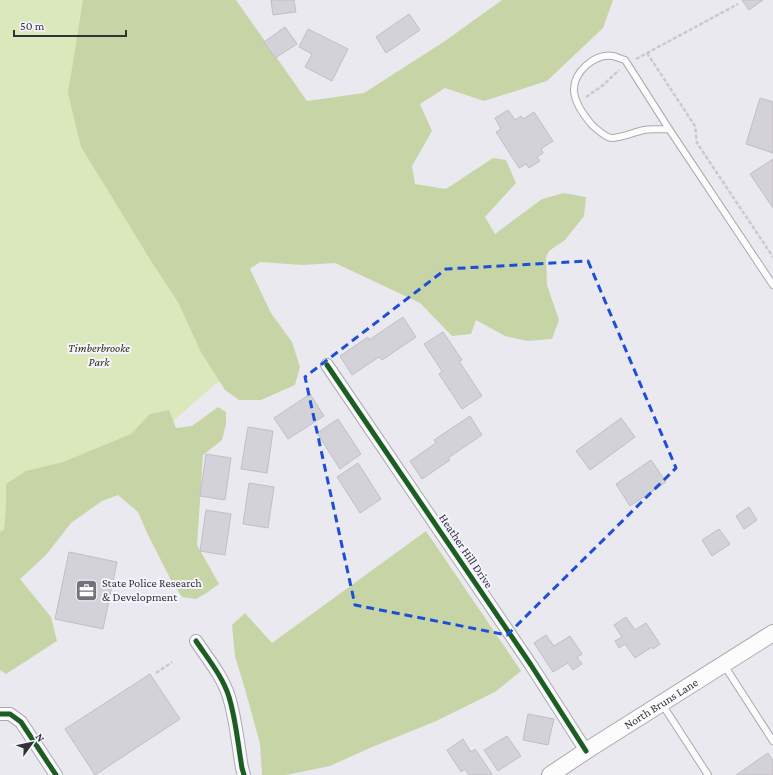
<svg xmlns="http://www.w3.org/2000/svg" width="773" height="775" viewBox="0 0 773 775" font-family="'Crimson Pro',serif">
	<rect width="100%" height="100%" fill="#eae9f0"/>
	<!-- green -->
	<polygon fill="#dae8bb" points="0,0 107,0 225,376 0,570"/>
	<!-- forest -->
	<g fill="#c7d5a6">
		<polygon points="83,0 236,0 307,101 364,93 445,41 502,0 613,0 603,28 547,81 484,101 445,88 420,104 432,131 412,166 415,184 446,189 493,158 506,160 516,183 485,217 495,234 542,199 564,193 586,197 584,216 565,240 549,251 546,257 547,285 559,320 552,339 527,341 505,336 476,320 471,334 452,336 420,303 335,263 302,265 260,262 250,269 271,313 292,342 300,367 295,385 261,400 239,400 225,390 201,352 178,302 151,261 107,189 81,147 68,93"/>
		<polygon points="218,407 226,412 226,424 222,440 203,455 197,545 219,584 205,594 196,599 182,597 171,580 148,535 138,512 118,495 102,501 71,523 46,555 20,579 51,617 57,641 6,674 0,670 0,532 4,530 6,507 6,484 26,471 63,462 131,434 150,414 169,410 176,428 192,426"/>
		<polygon points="426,531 521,671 495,692 434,722 372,747 330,766 286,775 262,775 260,744 245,689 235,656 232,625 245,613 272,643"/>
	</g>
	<!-- building -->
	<g fill="#d3d2d8" stroke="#c0bfc5">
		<polygon points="271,0 294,0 296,12 273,15"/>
		<polygon points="742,0 763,0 749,10"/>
		<polygon points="409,14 420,30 386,53 376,37"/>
		<polygon points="285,27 297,44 275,58 264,42"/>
		<polygon points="308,29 348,49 332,81 305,67 312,54 299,47"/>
		<polygon points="760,98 773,102 773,153 746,144"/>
		<polygon points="508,110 515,120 521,116 523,119 534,112 553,141 541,149 543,153 537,157 540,161 529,168 526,164 519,168 496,132 501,129 495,118"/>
		<polygon points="773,159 773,208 750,174"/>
		<polygon points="403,317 416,337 382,360 379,357 352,375 340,356 368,337 369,340"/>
		<polygon points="443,332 462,360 459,361 482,396 462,409 439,374 442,371 424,344"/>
		<polygon points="310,394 324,416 288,439 274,418"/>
		<polygon points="470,416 482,435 448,458 450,460 422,479 410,461 436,443 434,440"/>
		<polygon points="621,418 635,437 590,470 576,451"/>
		<polygon points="338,419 361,454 340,469 317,433"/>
		<polygon points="248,427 273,431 267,473 241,469"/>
		<polygon points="206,454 231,458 225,500 200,496"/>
		<polygon points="651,460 666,482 630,506 616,484"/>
		<polygon points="358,463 381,499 360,513 337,477"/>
		<polygon points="249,483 274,487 268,528 243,524"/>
		<polygon points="749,507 757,520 744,529 736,516"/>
		<polygon points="206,510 231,514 225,555 200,551"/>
		<polygon points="719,529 730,544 712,556 702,540"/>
		<polygon points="69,552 117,562 103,629 55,619"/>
		<polygon points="626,617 635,630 646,623 660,644 653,649 652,647 635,658 625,644 619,648 615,641 622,637 614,625"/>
		<polygon points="546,635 554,646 570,636 582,654 577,657 582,664 573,670 568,663 553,672 534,643"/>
		<polygon points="150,674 180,719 95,775 65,729"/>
		<polygon points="528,714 554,719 548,745 523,740"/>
		<polygon points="507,736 521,756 498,771 484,750"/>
		<polygon points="463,739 471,752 475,749 492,774 491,775 469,775 465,769 461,772 447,750"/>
		<polygon points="768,753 773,761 773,775 736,775"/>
	</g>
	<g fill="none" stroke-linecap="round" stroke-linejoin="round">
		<defs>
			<g id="lane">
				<path d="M669,129C661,129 652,129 644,130C634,132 622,138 611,138C605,137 598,130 593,126C585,117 575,104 574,91C573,72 595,53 613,56C617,57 621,59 625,60L669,129L773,285"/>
				<polyline points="724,665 773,741"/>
				<polyline points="662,704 708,775"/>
			</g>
			<g id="street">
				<polyline points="327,365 531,665 586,751"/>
				<path d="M196,641C208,659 223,677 229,697C236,720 238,745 242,768L244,775"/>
				<polyline points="0,714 10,714 21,722 56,775"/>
			</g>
			<g id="secondary">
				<path id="s1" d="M550,775L589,749L773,633"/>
			</g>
		</defs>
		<!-- lane casing -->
		<use href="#lane" stroke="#a9a9ae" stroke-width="8"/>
		<!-- street casing -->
		<use href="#street" stroke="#a9a9ae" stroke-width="14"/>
		<!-- secondary casing -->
		<use href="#secondary" stroke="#a9a9ae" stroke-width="18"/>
		<!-- path -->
		<g stroke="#cac9cc" stroke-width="2.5" stroke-dasharray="4 2" stroke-linecap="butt">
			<polyline points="647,53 695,126 697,143 773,257"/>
			<polyline points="636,59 738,4"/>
			<polyline points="586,97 602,86 619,70"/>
			<polyline points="156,673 172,662"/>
		</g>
		<!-- lane -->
		<use href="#lane" stroke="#fcfcfd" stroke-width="6"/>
		<!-- street -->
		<use href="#street" stroke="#fcfcfd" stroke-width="12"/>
		<!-- secondary -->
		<use href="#secondary" stroke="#fcfcfd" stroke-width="16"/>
		<defs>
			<g id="cycleway">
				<polyline points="327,365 531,665 586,751"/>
				<path d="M196,641C208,659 223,677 229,697C236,720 238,745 242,768L244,775"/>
				<polyline points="0,714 10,714 21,722 56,775"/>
			</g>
		</defs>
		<!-- cycleway casing -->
		<use href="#cycleway" stroke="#f5f4fe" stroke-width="8"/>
		<!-- cycleway -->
		<use href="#cycleway" stroke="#1b5e20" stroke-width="5"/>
	</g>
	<!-- marked area -->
	<path fill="none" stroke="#1d4ed8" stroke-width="3" stroke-dasharray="8 5" stroke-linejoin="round" d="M588,261L676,468L507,635L355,605L305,377L446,269Z"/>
	<!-- icons -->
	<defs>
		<symbol id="office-square" viewBox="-11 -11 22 22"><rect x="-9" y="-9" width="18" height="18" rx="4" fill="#737278" stroke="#f5f4fe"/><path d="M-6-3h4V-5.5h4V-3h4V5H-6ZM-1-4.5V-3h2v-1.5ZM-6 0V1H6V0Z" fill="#fff"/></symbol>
	</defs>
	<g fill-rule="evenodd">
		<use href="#office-square" x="74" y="578" width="25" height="25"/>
	</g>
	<g text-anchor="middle" stroke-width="4" stroke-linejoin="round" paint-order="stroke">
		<!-- park labels -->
		<g font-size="12" font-style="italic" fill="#29330d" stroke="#f5f4fe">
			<text x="99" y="352">Timberbrooke<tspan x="99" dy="14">Park</tspan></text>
		</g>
		<!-- street labels -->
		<g font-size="12" fill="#333237" stroke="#f5f4fe">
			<text transform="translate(466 551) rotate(56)" y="4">Heather Hill Drive</text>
			<text dy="4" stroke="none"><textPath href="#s1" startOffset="132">North Bruns Lane</textPath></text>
		</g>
		<!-- poi labels -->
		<g font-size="12" fill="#333237" stroke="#f5f4fe" text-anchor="start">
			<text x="102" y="587">State Police Research<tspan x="102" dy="14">&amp; Development</tspan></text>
		</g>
	</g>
	<!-- north arrow -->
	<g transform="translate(32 743) rotate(57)" stroke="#f5f4fe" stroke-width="3" paint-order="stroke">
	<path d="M0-3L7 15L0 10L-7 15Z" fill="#333237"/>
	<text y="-6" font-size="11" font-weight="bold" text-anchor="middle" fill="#333237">N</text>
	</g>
	<!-- scale -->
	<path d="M14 30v6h112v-6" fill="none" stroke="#333237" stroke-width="2"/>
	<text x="20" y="30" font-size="12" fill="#333237" stroke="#f5f4fe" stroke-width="3" paint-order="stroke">50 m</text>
</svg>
